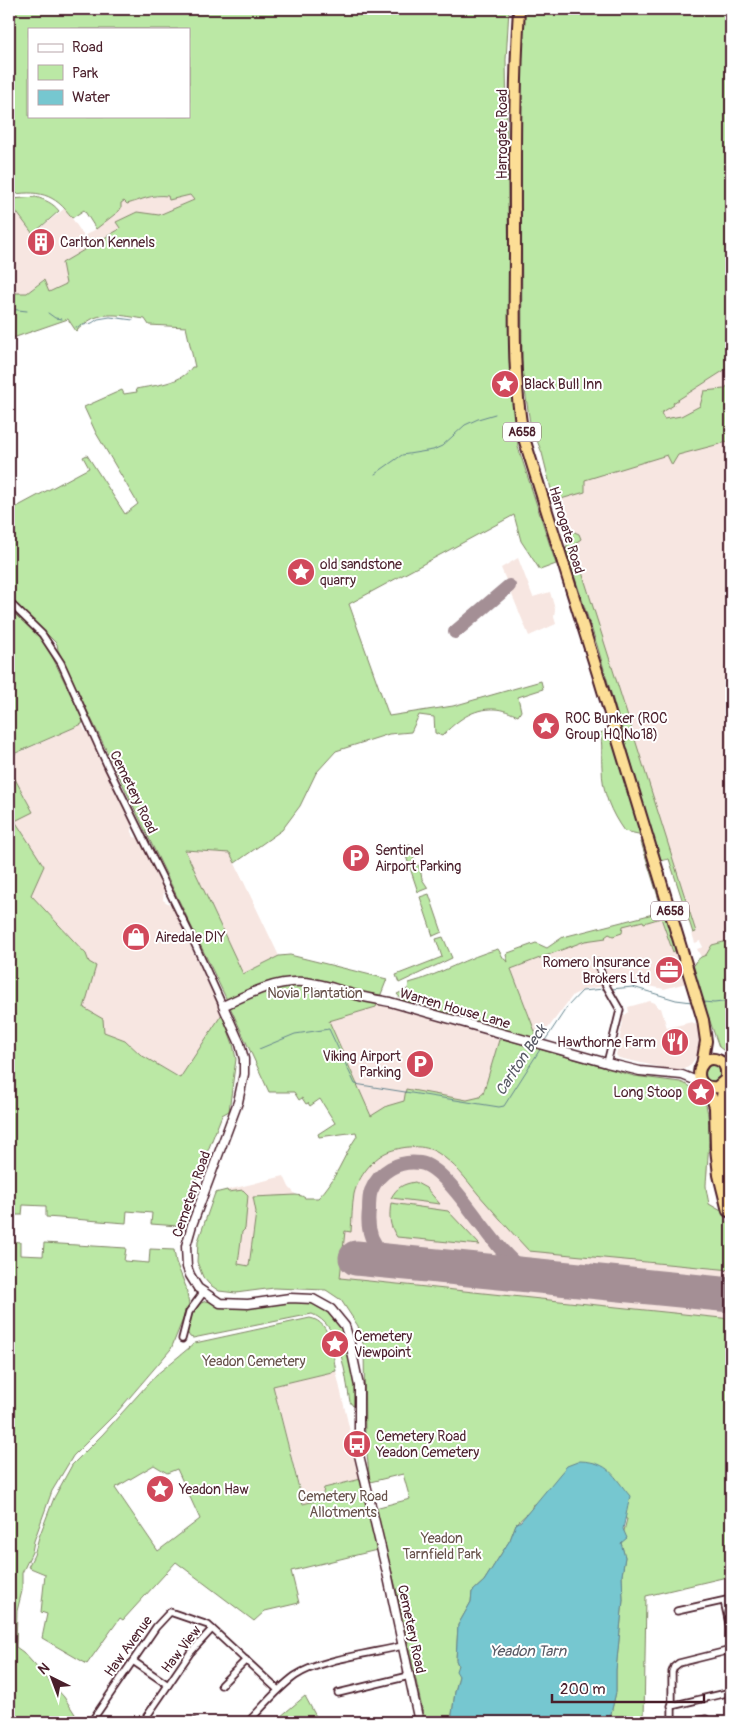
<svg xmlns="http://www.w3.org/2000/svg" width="740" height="1731" viewBox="0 0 740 1731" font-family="Pangolin,sans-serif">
	<rect width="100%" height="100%" fill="#fff"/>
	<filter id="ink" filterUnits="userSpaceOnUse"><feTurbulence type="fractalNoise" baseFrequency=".02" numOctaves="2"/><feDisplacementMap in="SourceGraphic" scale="10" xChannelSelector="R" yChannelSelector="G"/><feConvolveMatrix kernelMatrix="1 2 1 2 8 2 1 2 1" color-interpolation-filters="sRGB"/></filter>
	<g filter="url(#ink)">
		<!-- built -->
		<g fill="#f7e6e1">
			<polygon points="190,195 194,200 159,215 137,212 117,222 120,228 118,230 62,263 66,284 49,292 43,280 27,293 9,293 9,202 33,234 65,208 84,236 96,229 119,211 120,203 124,201 132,202 142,198 164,196 168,196 169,199"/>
			<polygon points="731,366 731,940 712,945 706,955 701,957 697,949 703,947 700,941 695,943 565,523 554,501 542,453 625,433"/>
			<polygon points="518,558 533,597 550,592 555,609 554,617 556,624 529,636 501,568"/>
			<polygon points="82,724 85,731 89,732 115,790 132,824 131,829 134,837 139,838 164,889 163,900 172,906 222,1014 181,1078 141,1055 125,1040 103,1032 103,1019 84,1008 89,962 86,954 31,895 44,866 15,821 33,811 9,768 9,757"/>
			<polygon points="185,850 230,853 279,956 243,974"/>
			<polygon points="665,911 686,983 664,989 629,982 586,989 573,995 543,1035 536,1034 509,963"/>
			<polygon points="650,1001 655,1003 658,1008 661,1008 667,1028 692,1022 699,1027 701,1040 699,1053 691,1064 685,1068 681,1069 668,1069 619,1058 616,1055 623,1022 621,1021 622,1017 629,1012 628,1007"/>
			<polygon points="378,1002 561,1058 571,1059 634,1076 680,1082 687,1084 703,1098 707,1109 708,1167 706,1186 709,1203 723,1212 731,1210 731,1391 462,1383 432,1368 395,1353 364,1347 358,1326 341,1300 326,1290 274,1288 236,1293 219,1291 209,1284 203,1277 197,1262 198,1241 215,1193 284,1176 289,1187 296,1195 302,1196 305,1198 318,1198 327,1190 349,1148 357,1137 356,1132 371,1116 329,1021 376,1007"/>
			<polygon points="336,1371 361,1479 324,1488 322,1499 304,1504 273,1386"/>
		</g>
		<!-- green -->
		<g fill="#bbe8a5" stroke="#828468" fill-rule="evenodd">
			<path d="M9,9H509L506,60L510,345L518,447L556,564L540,570L521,541L514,515L349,604L389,716L453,706L541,681L543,689L518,697L521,711L518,716C511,713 502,709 494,709C473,708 456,721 442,736L435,733L434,717L419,715L411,732L389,734L336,751L316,773L300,806L282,830L235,863L230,853L185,850L243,974L279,956L290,955L387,979L376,1007L329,1021L371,1116L387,1106L404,1101L406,1089L467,1100L480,1097L481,1094H483L499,1040L504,1039L634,1076L680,1082C689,1085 700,1091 704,1100C713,1118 707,1164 706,1185C706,1191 708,1198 709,1204L723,1212L731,1210V1270L529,1251C511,1232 495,1213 478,1194C466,1179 454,1163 438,1153C424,1144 405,1146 390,1151C374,1156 358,1177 354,1194C352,1206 352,1219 351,1232L345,1231L340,1278L731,1319V1576L646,1596L644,1722H609L616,1692V1670L623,1600L622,1575L625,1557L621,1543L627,1519L533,1504L531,1510L516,1524L510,1540L484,1581L472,1592L471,1602L458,1625L456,1660L458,1665L459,1676L455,1692L451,1722H425L396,1588L375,1508L410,1499L403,1474L370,1482L365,1436L364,1347L358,1326L341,1300L326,1290L274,1288L236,1293L219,1291L209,1284L203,1277L197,1262L198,1241L215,1193L227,1190L228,1192L243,1190L248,1195L245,1229L242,1232L238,1264L249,1266L256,1212L253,1197L296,1195L302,1196L305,1198H318C336,1181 343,1156 357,1136L356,1132L319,1137L318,1134L335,1123L320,1099L310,1106L308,1103L306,1104L302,1098L299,1100L294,1092H269L225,996L58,650L57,644L9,596V511L89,468L83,457L87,455L125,514L138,504L96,433L84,407L122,390L124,394L137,392L136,389C155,385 181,384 192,367H195L186,327L149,325L145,319C129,317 108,311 92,319C86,322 81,327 76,331L68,319L10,339L9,348V293H27L44,280L49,292L66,284L62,263L118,230L120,228L116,222L137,212L159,215L194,200L190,195L169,200L168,196C151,194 142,200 127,204L124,201L121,203V208L119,211L96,229L84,210L72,218C55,193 37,190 9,195ZM29,29H189V116H29Z"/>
			<polygon points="524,9 731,9 731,366 673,403 674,405 661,413 664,419 681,416 700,406 704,391 724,389 731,383 731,441 678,455 672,465 667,455 585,480 585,492 554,501 542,453 530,423 522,371 521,60"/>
			<path d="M36,197C45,200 53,203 59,211L33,234L9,202L12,199Z"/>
			<polygon points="570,530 579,534 581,539 577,542 575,550 696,932 693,933 669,859 660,861 597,645 566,551"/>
			<polygon points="9,608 40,638 49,650 83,720 82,724 9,756"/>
			<path d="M608,730L643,835L624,831C611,813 602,792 602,768C601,755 603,745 600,733Z"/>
			<polygon points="9,768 33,812 15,821 44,866 31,895 86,954 89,962 96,966 84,1008 103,1019 104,1032 125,1040 141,1055 180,1078 222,1014 233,1044 236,1059 229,1111 222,1115 178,1226 151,1224 152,1213 127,1211 126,1223 46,1217 46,1206 23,1205 22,1215 9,1215"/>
			<path d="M644,841L676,950L673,952L661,918L644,923L643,921L623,926L622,933L613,936L609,934L605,937L606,938L585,941L511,969L536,1034L534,1039L481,1025L473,1020L470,1021L403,1001L397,994L408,989L409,983C440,975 467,957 498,949L504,959L508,962L506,955L508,953L536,943L547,948L563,937L657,913L659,900L641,842Z"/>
			<polygon points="410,845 414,859 420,868 422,879 428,888 418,892 403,847"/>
			<polygon points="429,894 442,932 433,936 420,897"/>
			<polygon points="443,937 452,958 399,983 396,975 442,957 436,939"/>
			<polygon points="731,940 731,1056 719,1047 692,970 695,962 701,957 706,955 712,945"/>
			<circle cx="712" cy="1073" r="10"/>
			<path d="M415,1182L426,1188L440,1204L391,1198C397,1187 403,1184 415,1182Z"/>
			<path d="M391,1203L448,1211L480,1245L397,1237C389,1225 389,1217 391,1203Z"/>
			<polygon points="9,1241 20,1242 20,1255 43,1256 44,1243 126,1248 124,1261 149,1263 150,1249 174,1250 176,1262 186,1287 189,1304 171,1349 118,1411 73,1456 52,1491 34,1541 32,1552 22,1573 22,1591 17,1611 16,1647 23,1652 64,1697 80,1722 9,1722"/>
			<path d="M206,1301C217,1302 228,1307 239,1307C256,1307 272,1301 289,1301C351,1300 353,1356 357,1404L353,1406L350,1402C345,1375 341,1325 312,1314L193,1338L190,1337L186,1330C189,1318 193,1305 206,1301Z"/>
			<path d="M310,1318C332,1322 332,1353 336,1371L273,1386L303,1504L322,1499L324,1488L361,1479L377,1550L291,1571L299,1603L265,1611L254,1621L176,1562L123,1620L120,1618L87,1664L42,1638L47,1614L41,1612L45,1574L28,1567L34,1555L39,1537L54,1498L72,1465L103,1434L156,1375L195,1343ZM154,1465L167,1473L177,1469L200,1519L158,1551L115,1488Z"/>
			<polygon points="305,1696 319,1722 274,1722"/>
		</g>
		<!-- water -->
		<path fill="#76c7d0" stroke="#64848e" d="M580,1461C610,1462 613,1476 630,1496L623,1529L627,1538L621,1543L625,1557L622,1575L623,1600L616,1670V1692L609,1722H451L455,1692L459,1676L456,1671L458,1665L456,1660L458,1625L471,1602L472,1592L484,1581L510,1540L516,1524L521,1521L560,1474L567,1466Z"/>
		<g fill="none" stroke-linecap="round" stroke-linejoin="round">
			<!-- stream -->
			<g stroke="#64848e" stroke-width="1">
				<polyline points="9,309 27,311"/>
				<polyline points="48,313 55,318 62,319"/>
				<polyline points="76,327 92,323 98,319 110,317 133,320"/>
				<polyline points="375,474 402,455 433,450 442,446 465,425 478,419 495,414"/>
				<polyline points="611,989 633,987 676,1000 692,1002"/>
				<polyline points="703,1002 714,1003 731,1001"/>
				<polyline points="544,1042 567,1007 582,991 604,989"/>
				<polyline points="259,1049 295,1034 329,1029 355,1084 499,1107 504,1106 541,1048"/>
			</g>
			<!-- taxiway -->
			<g stroke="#a48f95" stroke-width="14">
				<polyline points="455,632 509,586"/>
				<path d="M409,1263C399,1261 389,1258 381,1251C369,1240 367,1226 369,1210C369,1204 369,1196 371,1191C379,1171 399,1160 420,1163C449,1167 490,1245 516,1264C527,1272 539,1275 551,1278"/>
			</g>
			<!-- runway -->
			<polyline stroke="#a48f95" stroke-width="35" points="356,1258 731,1295"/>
			<!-- highway-tunnel -->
			<polyline stroke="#dbd2d5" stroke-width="10" stroke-dasharray="10 5" stroke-linecap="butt" points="728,1211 731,1225"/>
			<defs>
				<g id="street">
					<polyline points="9,419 9,426"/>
					<polyline points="9,602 42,634 61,663 108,767 192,938 223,1006"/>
					<polyline points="598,963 604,982 620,1010 607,1063"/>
					<polyline points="182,1339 189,1312 203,1293"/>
					<polyline points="724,1601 730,1628"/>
					<polyline points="677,1611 731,1599"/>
					<polyline points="133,1661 168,1685"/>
					<polyline points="221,1685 246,1660"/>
					<polyline points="338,1693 409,1676"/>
					<polyline points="671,1706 731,1692"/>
					<polyline points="145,1719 190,1653 212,1629"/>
					<polyline points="91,1722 156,1627 170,1612 208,1625 278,1690"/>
					<polyline points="193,1722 194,1722"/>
					<path d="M248,1722C263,1707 277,1689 295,1676C318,1660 373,1653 402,1646"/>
					<polyline points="672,1722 672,1672 674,1667 679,1663 731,1650"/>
					<polyline points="692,1722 706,1719"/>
				</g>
				<path id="secondary" d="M419,1722L388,1577L359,1455V1386L350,1343L345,1326L331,1309L313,1299L290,1298L248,1304L220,1303L198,1288L190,1275L187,1267L186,1246L192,1225L238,1102L244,1074V1059L240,1044L223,1006C248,994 275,980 304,982C322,983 339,990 356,995C367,998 379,1000 390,1002L607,1063L640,1071L682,1075L702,1083"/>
				<g id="highway">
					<path d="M519,9C514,89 515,169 515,249C515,311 512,374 523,435L597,671L703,1020L706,1041L702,1065"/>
					<path d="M725,1080L717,1087C690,1091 696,1052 718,1060C723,1062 726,1067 726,1072C727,1080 722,1090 722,1098C721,1130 723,1163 731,1194"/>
					<polyline points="703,1084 712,1098 715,1107 716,1148 719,1175 728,1211"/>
				</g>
			</defs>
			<!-- street casing -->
			<use href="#street" stroke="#4a1f2b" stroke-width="9"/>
			<!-- secondary casing -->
			<use href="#secondary" stroke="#4a1f2b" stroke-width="11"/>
			<!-- highway casing -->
			<use href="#highway" stroke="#4a1f2b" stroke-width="14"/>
			<!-- street -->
			<use href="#street" stroke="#fff" stroke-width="5.5"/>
			<!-- secondary -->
			<use href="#secondary" stroke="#fff" stroke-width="8"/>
			<!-- highway -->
			<use href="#highway" stroke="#fcde96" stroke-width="10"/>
		</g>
	</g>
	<!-- icons -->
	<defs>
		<symbol id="building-disc" viewBox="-11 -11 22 22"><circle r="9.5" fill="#d1495b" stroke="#fff"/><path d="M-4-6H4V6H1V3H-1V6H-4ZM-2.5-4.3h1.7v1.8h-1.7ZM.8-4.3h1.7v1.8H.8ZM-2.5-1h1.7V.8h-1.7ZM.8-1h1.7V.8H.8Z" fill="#fff"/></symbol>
		<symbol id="sight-disc" viewBox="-11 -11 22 22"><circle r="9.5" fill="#d1495b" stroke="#fff"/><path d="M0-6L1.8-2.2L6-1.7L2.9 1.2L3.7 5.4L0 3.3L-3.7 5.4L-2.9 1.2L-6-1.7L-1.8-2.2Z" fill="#fff"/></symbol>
		<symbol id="parking-disc" viewBox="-11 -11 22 22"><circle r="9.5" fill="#d1495b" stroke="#fff"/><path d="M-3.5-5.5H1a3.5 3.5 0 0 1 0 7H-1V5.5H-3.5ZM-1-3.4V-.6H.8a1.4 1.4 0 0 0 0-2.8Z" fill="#fff"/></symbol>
		<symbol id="shop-disc" viewBox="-11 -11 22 22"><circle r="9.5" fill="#d1495b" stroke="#fff"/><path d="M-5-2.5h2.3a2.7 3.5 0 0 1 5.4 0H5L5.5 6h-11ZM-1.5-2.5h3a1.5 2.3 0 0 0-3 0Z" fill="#fff"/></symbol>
		<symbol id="office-disc" viewBox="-11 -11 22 22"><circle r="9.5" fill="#d1495b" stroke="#fff"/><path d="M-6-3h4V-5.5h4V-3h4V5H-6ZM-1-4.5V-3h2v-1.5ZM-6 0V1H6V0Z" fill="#fff"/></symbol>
		<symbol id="restaurant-disc" viewBox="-11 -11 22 22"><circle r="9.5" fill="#d1495b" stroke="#fff"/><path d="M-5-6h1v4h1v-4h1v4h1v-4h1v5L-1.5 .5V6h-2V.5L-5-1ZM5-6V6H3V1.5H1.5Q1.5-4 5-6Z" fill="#fff"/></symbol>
		<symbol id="bus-disc" viewBox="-11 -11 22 22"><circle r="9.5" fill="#d1495b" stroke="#fff"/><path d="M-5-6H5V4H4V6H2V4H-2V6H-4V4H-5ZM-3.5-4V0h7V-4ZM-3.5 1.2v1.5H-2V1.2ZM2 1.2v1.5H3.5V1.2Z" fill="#fff"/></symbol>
	</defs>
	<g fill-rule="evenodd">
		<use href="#building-disc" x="25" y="226" width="32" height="32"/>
		<use href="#sight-disc" x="489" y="368" width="32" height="32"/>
		<use href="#sight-disc" x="285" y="556" width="32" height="32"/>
		<use href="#sight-disc" x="530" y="710" width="32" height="32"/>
		<use href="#parking-disc" x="340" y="842" width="32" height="32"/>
		<use href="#shop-disc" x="120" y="921" width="32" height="32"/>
		<use href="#office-disc" x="653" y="954" width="32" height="32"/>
		<use href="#restaurant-disc" x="659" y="1026" width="32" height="32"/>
		<use href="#parking-disc" x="404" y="1048" width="32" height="32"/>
		<use href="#sight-disc" x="685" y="1076" width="32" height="32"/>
		<use href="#sight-disc" x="319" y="1328" width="32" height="32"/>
		<use href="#bus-disc" x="341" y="1428" width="32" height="32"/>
		<use href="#sight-disc" x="144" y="1473" width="32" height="32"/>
	</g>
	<g text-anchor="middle" stroke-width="4" stroke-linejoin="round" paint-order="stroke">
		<!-- shield labels -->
		<g fill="#fff" stroke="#80626b" stroke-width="1">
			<rect x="503" y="422.5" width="38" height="19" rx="4"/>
			<rect x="651" y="901.5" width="38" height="19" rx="4"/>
		</g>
		<g font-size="12" font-weight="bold" fill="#4a1f2b">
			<text x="522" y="436">A658</text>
			<text x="670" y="915">A658</text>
		</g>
		<!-- street labels -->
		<g font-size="14" fill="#4a1f2b" stroke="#fff">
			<text transform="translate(502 134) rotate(-90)" y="5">Harrogate Road</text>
			<text transform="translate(567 530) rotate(73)" y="5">Harrogate Road</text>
			<text transform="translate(134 792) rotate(64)" y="5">Cemetery Road</text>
			<text transform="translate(455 1008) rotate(16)" y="5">Warren House Lane</text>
			<text transform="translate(191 1194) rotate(-71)" y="5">Cemetery Road</text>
			<text transform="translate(412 1629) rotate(78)" y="5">Cemetery Road</text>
			<text transform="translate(128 1646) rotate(-54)" y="5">Haw Avenue</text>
			<text transform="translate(181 1649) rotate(-52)" y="5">Haw View</text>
		</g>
		<!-- poi labels -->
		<g font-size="14" fill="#4a1f2b" stroke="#fff" text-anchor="start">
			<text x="60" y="247">Carlton Kennels</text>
			<text x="524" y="389">Black Bull Inn</text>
			<text x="320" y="569">old sandstone<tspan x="320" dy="16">quarry</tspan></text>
			<text x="565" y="723">ROC Bunker (ROC<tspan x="565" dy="16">Group HQ No18)</tspan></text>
			<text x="375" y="855">Sentinel<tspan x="375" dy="16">Airport Parking</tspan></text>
			<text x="155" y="942">Airedale DIY</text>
			<text x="650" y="967" text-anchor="end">Romero Insurance<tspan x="650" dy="16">Brokers Ltd</tspan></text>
			<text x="656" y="1047" text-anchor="end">Hawthorne Farm</text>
			<text x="401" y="1061" text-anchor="end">Viking Airport<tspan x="401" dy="16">Parking</tspan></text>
			<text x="682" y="1097" text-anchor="end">Long Stoop</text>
			<text x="354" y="1341">Cemetery<tspan x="354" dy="16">Viewpoint</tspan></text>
			<text x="376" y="1441">Cemetery Road<tspan x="376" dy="16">Yeadon Cemetery</tspan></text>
			<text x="179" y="1494">Yeadon Haw</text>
		</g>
		<!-- park labels -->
		<g font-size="14" fill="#66514a" stroke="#fff">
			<text x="315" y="998">Novia Plantation</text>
			<text x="254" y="1366">Yeadon Cemetery</text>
			<text x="343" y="1501">Cemetery Road<tspan x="343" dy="16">Allotments</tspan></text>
			<text x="442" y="1543">Yeadon<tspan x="442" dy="16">Tarnfield Park</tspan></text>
		</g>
		<!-- water labels -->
		<g font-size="15" font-style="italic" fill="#595a65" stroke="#fff">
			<text transform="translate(521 1060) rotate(-57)" y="5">Carlton Beck</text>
			<text x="528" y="1656">Yeadon Tarn</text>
		</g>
	</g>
	<!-- margin -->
	<rect width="740" height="1731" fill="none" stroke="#fff" stroke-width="30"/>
	<rect x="15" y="15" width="710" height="1701" fill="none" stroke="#4a1f2b" stroke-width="2" filter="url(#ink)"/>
	<!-- legend -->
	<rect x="28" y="28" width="162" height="90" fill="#ffffff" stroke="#b7a5aa"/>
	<rect x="38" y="44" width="25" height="8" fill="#ffffff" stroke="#b7a5aa"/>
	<text x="72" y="52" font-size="15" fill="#4a1f2b">Road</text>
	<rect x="38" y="65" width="25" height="15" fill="#bbe8a5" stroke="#b7a5aa"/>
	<text x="72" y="78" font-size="15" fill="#4a1f2b">Park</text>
	<rect x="38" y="90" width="25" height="15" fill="#76c7d0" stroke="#b7a5aa"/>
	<text x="72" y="102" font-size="15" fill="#4a1f2b">Water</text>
	<!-- north arrow -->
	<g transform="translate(52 1678) rotate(318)" stroke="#ffffff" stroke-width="4" paint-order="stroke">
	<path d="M0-4L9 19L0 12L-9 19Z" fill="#4a1f2b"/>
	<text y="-8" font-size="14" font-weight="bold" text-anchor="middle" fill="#4a1f2b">N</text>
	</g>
	<!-- scale -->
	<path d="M552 1694v8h152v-8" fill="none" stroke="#4a1f2b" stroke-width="2.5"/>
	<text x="560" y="1694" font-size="15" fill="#4a1f2b" stroke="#ffffff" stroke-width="4" paint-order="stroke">200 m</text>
</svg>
